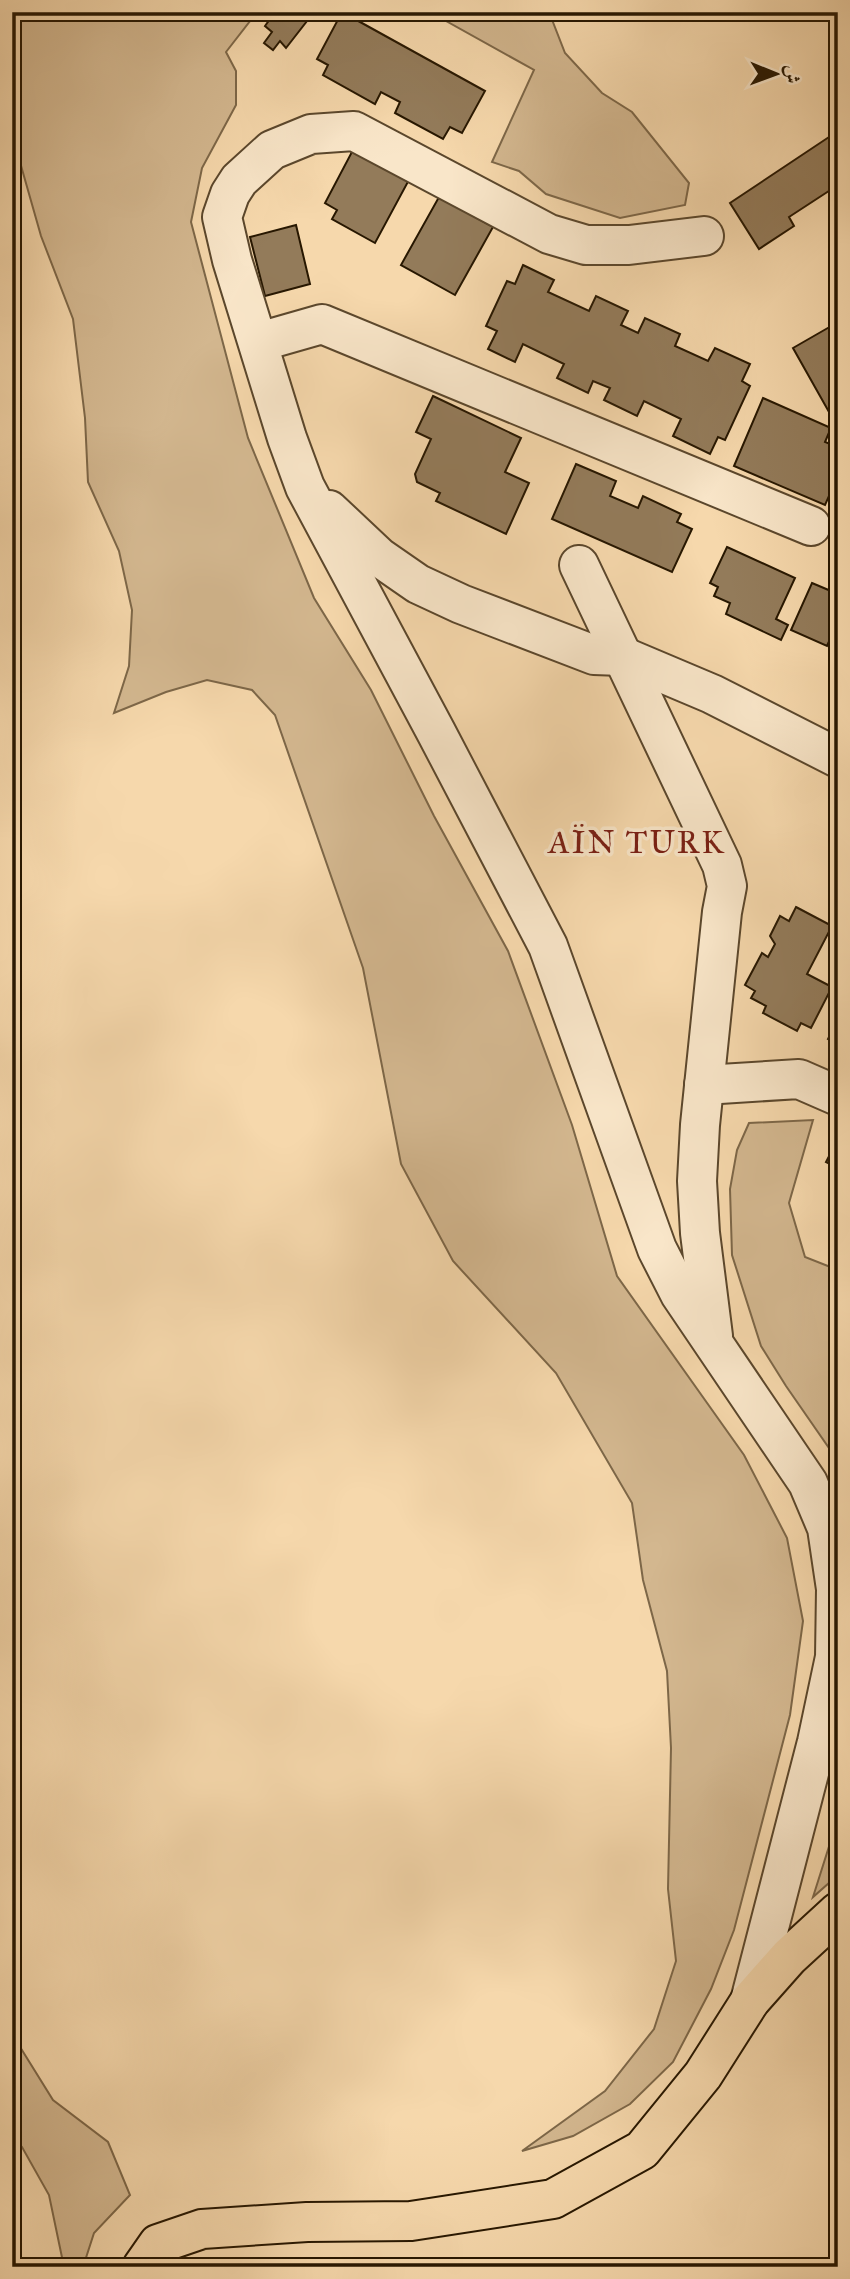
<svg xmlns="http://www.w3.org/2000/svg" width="850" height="2279" viewBox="0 0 850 2279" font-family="'IM FELL Great Primer',Amiri,serif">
	<rect width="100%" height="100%" fill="#f6d8ac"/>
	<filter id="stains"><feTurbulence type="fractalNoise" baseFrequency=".00286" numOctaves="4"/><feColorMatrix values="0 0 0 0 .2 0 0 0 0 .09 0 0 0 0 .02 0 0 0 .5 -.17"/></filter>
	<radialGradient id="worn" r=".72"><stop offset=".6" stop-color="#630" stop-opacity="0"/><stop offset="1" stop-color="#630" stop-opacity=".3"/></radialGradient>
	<!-- green -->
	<g fill="#d3b78f" stroke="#7d6748" stroke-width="2">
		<polygon points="12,12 257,12 226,52 236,71 236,105 202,168 191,222 248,438 314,598 371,690 434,816 508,951 572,1125 617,1276 744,1455 787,1538 803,1621 790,1715 734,1930 711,1989 673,2062 630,2104 573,2136 522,2151 605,2091 654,2029 676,1961 668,1889 671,1748 667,1671 643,1580 632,1503 556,1373 453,1261 401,1164 363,968 275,715 252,690 207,680 166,692 114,713 129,666 132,610 119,551 88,482 85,418 73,319 41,236 12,134"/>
		<polygon points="430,12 549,12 565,53 602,93 632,112 689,183 685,205 620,218 546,194 519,171 492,162 534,70"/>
		<polygon points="813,1120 789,1203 805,1257 838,1270 838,1461 786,1386 761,1346 732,1255 730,1189 737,1150 749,1123"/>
		<polygon points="838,1818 838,1875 813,1897"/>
		<polygon points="12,2034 53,2100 108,2142 130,2195 94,2233 83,2267 64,2267 49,2195 22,2147 12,2136"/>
	</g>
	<!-- building -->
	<g fill="#937b5a" stroke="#271701" stroke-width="2">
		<polygon points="275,12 314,12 286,48 280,41 273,50 264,43 272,32 265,26"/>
		<polygon points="342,12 485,91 462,133 450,127 443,139 395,113 400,102 381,92 375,104 323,75 328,65 317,59"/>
		<polygon points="838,131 838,185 789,217 794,226 759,249 730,203"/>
		<polygon points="354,148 410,178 375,243 332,219 337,210 325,203"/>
		<polygon points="439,197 493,227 455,295 401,265"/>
		<polygon points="296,225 310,284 265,296 250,237"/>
		<polygon points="523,265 554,280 548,292 589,311 596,296 628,311 621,325 638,333 645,318 680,334 675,346 708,361 715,348 750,364 742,381 750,386 725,440 718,437 710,454 673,436 681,419 644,401 637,416 604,400 610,388 593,381 588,393 557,378 564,364 523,344 515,362 488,349 497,331 486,326 507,281 515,284"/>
		<polygon points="833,325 838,334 838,428 793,348"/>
		<polygon points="433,396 521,438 505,472 529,483 506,534 436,501 440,493 417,482 415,474 431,439 416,432"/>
		<polygon points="763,398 831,428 825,442 838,447 838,476 825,505 734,466"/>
		<polygon points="576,464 616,481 610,496 638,508 643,496 681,514 677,522 692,529 672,572 552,519"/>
		<polygon points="727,547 795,578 776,619 788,625 781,640 726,614 730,603 714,596 718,587 710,583"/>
		<polygon points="812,583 838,594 838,621 827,646 791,630"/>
		<polygon points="796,907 832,926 807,974 832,987 811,1028 801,1023 797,1031 763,1013 766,1006 751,998 755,991 745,985 762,953 768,957 775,944 770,936 780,916 789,921"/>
		<polygon points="838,1019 838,1044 828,1039"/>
		<polygon points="838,1139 838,1168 826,1162"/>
	</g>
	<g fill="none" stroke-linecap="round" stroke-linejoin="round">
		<defs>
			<g id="minor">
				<polyline points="704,236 629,245 586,245 549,234 354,131 311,134 272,150 239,180 230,194 222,217 232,260 287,438 305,487 436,732 548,946 657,1249 680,1294 808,1483 827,1528 836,1589 835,1657 817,1742 750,2001"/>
				<polyline points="259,342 322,324 811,526"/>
				<polyline points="329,510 379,557 418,584 461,604 594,655 622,656 712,694 838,758"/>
				<polyline points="579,565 722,865 727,886 722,912 700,1125 697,1181 700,1233 713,1336"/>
				<polyline points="704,1085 799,1079 838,1096"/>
			</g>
			<polyline id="major" points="142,2267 158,2244 202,2229 307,2222 411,2221 553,2199 642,2150 703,2075 750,2001 789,1957 838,1912"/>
		</defs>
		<!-- minor casing -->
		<use href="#minor" stroke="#5b472c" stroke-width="42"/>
		<!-- major casing -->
		<use href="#major" stroke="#271701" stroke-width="42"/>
		<!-- minor -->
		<use href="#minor" stroke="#f9e6c9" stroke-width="38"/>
		<!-- major -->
		<use href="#major" stroke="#f6d8ac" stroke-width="38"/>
	</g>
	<g text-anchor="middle" stroke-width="7" stroke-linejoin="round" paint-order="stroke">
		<!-- quarter labels -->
		<g font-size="32" letter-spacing="2" fill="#7a1f14" stroke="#f9e6c9">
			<text x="637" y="853">AÏN TURK</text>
		</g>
	</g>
	<!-- margin -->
	<rect width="850" height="2279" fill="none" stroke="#f6d8ac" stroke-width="42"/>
	<rect x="14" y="14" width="822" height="2251" fill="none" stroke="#271701" stroke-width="3.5"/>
	<rect x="21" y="21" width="808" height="2237" fill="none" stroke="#271701" stroke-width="2"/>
	<!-- north arrow -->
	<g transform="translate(776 74) rotate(91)" stroke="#f9e6c9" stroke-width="5" paint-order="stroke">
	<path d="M0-5L12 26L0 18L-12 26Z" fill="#271701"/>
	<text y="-10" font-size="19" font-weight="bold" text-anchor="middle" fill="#271701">ش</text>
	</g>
	<rect width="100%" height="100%" filter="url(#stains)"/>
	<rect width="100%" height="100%" fill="url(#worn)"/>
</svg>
